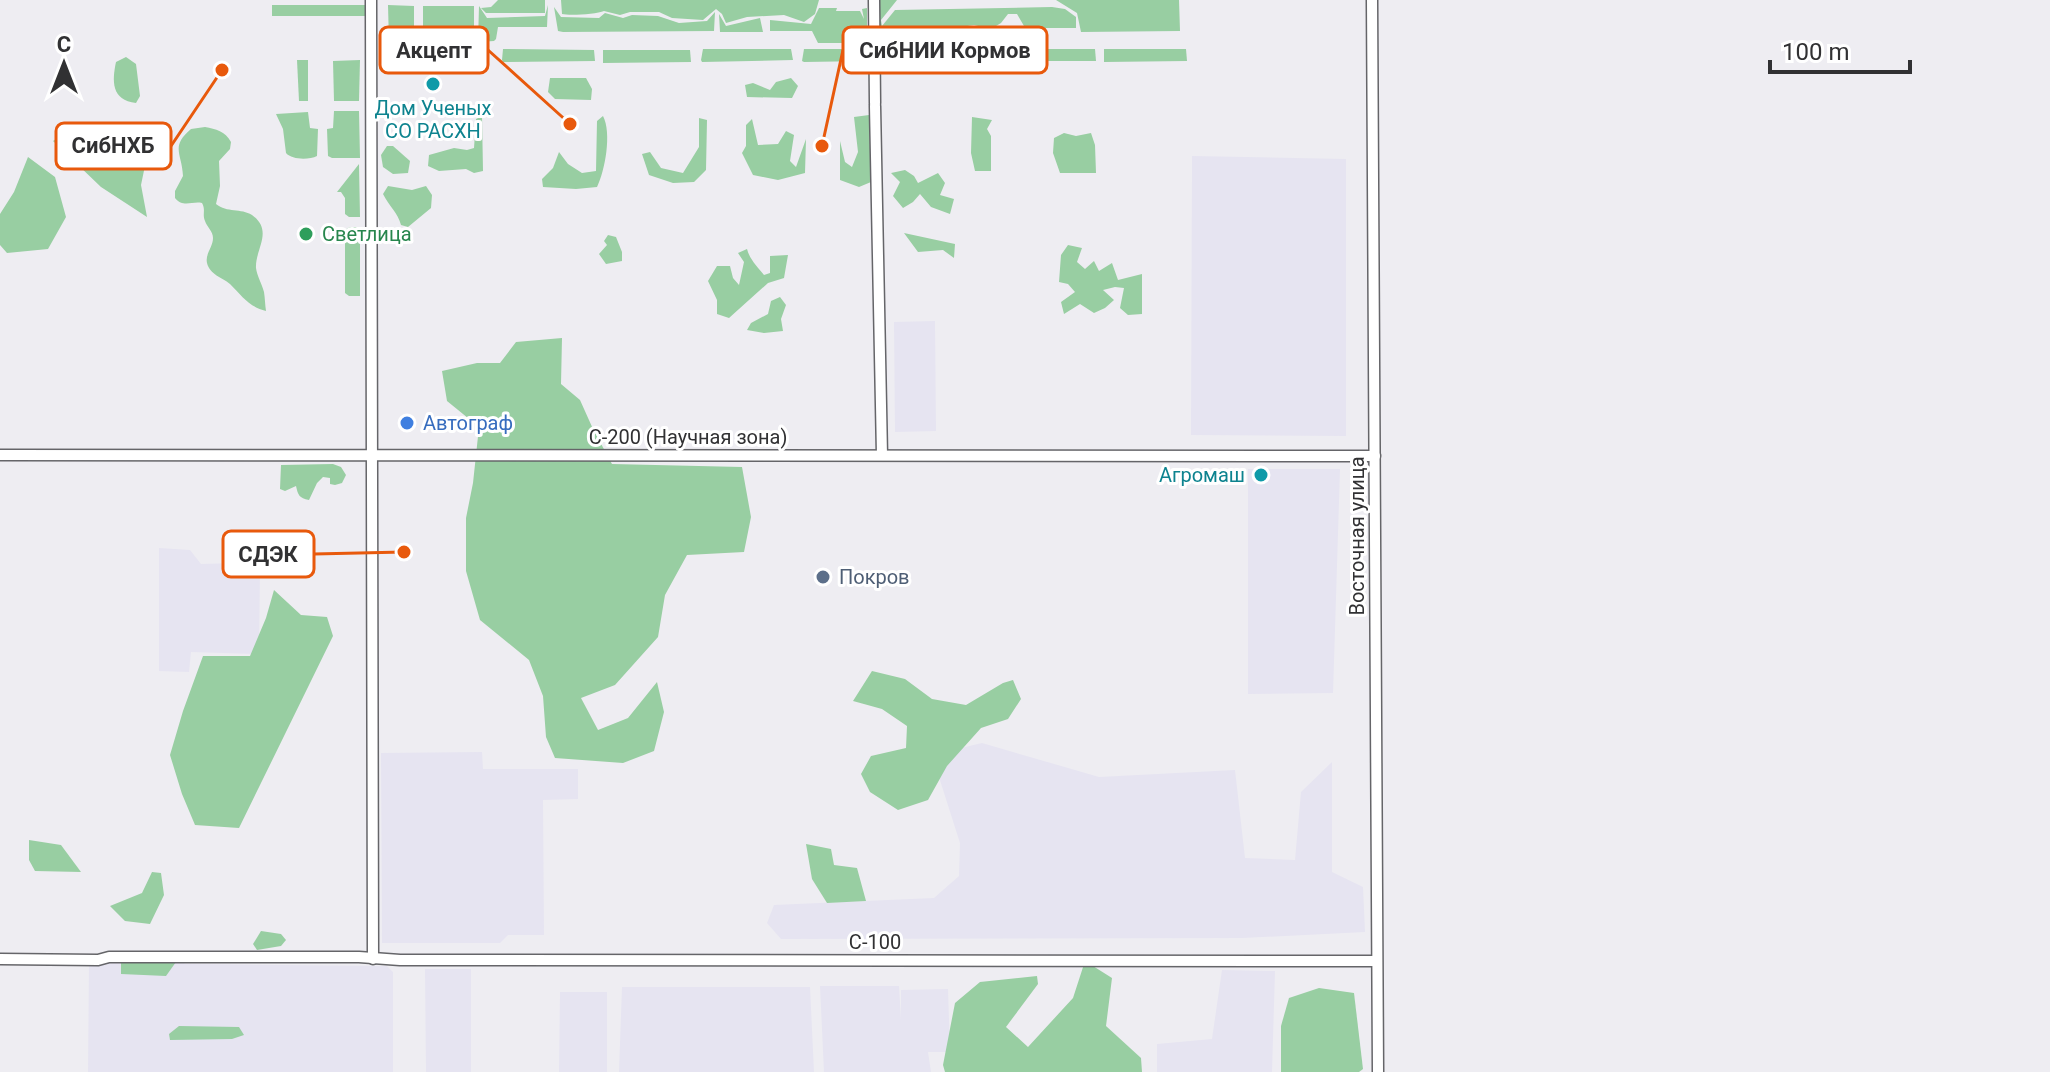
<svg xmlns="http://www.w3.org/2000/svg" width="2050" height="1072" viewBox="0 0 2050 1072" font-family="Roboto,sans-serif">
	<rect width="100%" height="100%" fill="#eeedf2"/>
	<!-- built -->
	<g fill="#e6e4f1">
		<polygon points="1192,156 1346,159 1346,436 1191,435"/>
		<polygon points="935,321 936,431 895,432 894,322"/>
		<polygon points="1248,469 1340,469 1333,693 1248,694"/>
		<polygon points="159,548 190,550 201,564 237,563 241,570 260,570 259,649 255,654 191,652 189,672 159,671"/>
		<polygon points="982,743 1099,777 1235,770 1245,858 1295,860 1301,792 1332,762 1332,872 1363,887 1365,932 1242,938 781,939 767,923 774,905 934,898 959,876 960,843 938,774 928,756"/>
		<polygon points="482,752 483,769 578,769 578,799 543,800 544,935 508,935 500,943 382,943 381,753"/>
		<polygon points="107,959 180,959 185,964 188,964 387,966 393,972 393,1072 88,1072 89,965 107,965"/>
		<polygon points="425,969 471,969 471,1072 426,1072"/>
		<polygon points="1222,970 1275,971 1272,1072 1157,1072 1157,1044 1212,1039"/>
		<polygon points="820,986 899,986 901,1019 901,990 948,989 950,1052 928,1052 931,1072 824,1072"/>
		<polygon points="622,987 810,987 814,1072 619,1072"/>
		<polygon points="560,992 607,992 607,1072 559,1072"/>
	</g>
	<!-- green -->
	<g fill="#98cea2">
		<polygon points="498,0 545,0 545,13 486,13 481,8 491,7"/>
		<path d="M561,0H819L815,14L804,22L784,15L747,17L726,23L722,14L716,9L703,20L672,18L659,12H630L620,15L604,11C597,14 570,16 562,14Z"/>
		<path d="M879,0H918H897L881,20L882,26L895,10L1052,7L1065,9L1076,17V28H1030L1024,26L1017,14H1008L1001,23L991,29L974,25L954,28C934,52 912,32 888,41L882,28V45L878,40Z"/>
		<polygon points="1056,0 1179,0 1180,31 1081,32 1077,13"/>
		<rect x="272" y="5" width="95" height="11"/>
		<polygon points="388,5 414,6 414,42 389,42"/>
		<polygon points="548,5 547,27 498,27 496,39 494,41 478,42 479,6 487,18 545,16"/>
		<rect x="423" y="6" width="51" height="36"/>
		<polygon points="554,7 561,17 599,18 605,13 623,18 632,15 658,16 679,23 707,21 715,12 714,31 563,32 558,31"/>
		<polygon points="819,8 837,8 836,11 860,11 864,19 862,9 867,8 867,41 864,43 818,43 812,31 770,31 770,20 811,24"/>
		<polygon points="719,14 726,26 760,18 763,32 720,32"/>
		<polygon points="503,49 594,50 595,61 503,62 502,60"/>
		<polygon points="703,49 791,49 793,60 702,62 701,60"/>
		<polygon points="804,49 866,49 868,61 804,62 802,61"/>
		<polygon points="1006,49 1095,49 1096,61 1006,61 1004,60"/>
		<polygon points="1104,49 1186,49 1187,61 1104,62"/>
		<polygon points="603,50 690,50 691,62 603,63"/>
		<path d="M126,57L136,64L140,96L136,103C111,100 112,81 116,62Z"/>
		<polygon points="297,60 308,60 308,101 299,101"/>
		<polygon points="360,60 359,101 334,101 333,61"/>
		<polygon points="550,78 586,78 592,89 591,100 555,99 548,92"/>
		<polygon points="791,78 798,86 792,98 747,97 745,85 753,83 770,90 776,82"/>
		<polygon points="334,111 359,111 360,158 332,158 328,156 327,129 333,128"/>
		<path d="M308,112L310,128L318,129L317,156C309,160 292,160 286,153L283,129L276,114Z"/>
		<polygon points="869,115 871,182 859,187 840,180 840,141 845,162 852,167 858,152 854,117"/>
		<polygon points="482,116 483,171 474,173 466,169 439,171 428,166 429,155 454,148 467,150 474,148 476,119"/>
		<path d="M603,116C612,133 605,171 597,187L576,189L543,187L542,179L553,168L559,152L568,164L582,173L596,171L597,121Z"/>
		<polygon points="972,117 992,120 987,129 991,136 991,171 975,171 971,153"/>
		<polygon points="699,118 707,120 706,170 694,182 673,183 649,175 642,154 650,152 661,168 683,173 699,147"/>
		<polygon points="752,119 758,145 778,144 786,131 794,135 790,161 796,167 806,139 805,173 778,180 753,175 742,153 746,146 746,125"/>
		<path d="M205,127C216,129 225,131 231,142L230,149L219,161L220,186L216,204C227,213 241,208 252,215C274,231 255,249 256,268C257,276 262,284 264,292C265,298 265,305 266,311C249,307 242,296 230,284C222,277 210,275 207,263C205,254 213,247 213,238C213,231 207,227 205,221C202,214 206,210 202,203C192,201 183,208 175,198V191L183,176C182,153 170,147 191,129Z"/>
		<polygon points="70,130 102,154 122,136 152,132 141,185 147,217 101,187 53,141"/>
		<polygon points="1064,133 1076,136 1091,133 1095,145 1096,173 1060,173 1053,153 1054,138"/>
		<polygon points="387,146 393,146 410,161 408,173 393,174 383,167 381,155"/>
		<polygon points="28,157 55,177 66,217 48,249 7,253 0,245 0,214 14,192"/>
		<polygon points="359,164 360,217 349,217 345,214 345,198 341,192 337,192"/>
		<polygon points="905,170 914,176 918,183 938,173 945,183 940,195 954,199 950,214 931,207 920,194 913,202 903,208 893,196 900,182 891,173"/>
		<path d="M388,186L412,190L426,186L432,195L431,208L408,227L401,225C398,213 389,206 383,194Z"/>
		<polygon points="350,227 360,227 360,296 349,296 345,293 345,230"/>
		<polygon points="904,233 955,244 954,258 943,250 918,252"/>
		<polygon points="608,235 616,237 622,252 622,261 606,264 599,254 607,245 604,241"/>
		<polygon points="1068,245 1082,248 1077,262 1085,269 1094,261 1099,271 1112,263 1118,280 1142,274 1142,314 1128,315 1120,308 1124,288 1115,287 1103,290 1114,300 1105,308 1094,313 1080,304 1064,314 1061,302 1075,292 1068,284 1059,282 1061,255"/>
		<path d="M747,249C750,260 757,266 764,275L770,273V256L788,255L784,278L768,283L729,318L717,314V300L708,281L717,266H730L733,278L739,285L744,262L738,253Z"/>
		<polygon points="780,297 786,305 781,319 783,331 764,333 747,330 751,323 768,314 771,301"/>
		<polygon points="562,338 561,384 580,400 593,429 612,464 742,467 751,517 744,552 687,555 665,595 658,637 615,685 581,698 598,730 628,718 657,682 664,712 654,751 623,763 555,758 546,737 543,696 529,660 480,620 466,571 466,518 473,483 479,427 447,401 442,371 477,363 500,363 516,342"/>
		<path d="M333,464L341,467L346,475L342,483L335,485L330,484V478L323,477L317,483L309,500C299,498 298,495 296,486L285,491L280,489L281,465Z"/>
		<polygon points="274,590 301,615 327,617 333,636 239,828 195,825 182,794 170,755 183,711 203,656 250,656 266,618"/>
		<polygon points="872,671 905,679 932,699 966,705 1003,683 1013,680 1021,699 1008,719 981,728 947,766 928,800 898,810 870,792 861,774 871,756 906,748 907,726 882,709 853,701"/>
		<polygon points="29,840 61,845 81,872 35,871 29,860"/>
		<polygon points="806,844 831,849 834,865 857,868 866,901 827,903 812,879"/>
		<polygon points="152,872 161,873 164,895 150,924 125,921 110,906 142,893"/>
		<polygon points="261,931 281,934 286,940 281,946 257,950 253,944"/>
		<polygon points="1085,961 1112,978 1106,1026 1141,1058 1142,1072 945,1072 943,1065 955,1003 980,982 1037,976 1038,984 1006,1027 1028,1047 1073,998"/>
		<polygon points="176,962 166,976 121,974 121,963"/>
		<polygon points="1319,988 1354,993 1363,1069 1359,1072 1281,1072 1281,1026 1289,998"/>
		<polygon points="179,1026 239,1027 244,1035 232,1039 170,1040 169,1034"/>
	</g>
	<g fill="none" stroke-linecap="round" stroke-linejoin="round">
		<defs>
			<g id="minor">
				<polyline points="371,0 373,959"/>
				<polyline points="874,0 875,103"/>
				<polyline points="1372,0 1378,1072"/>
				<polyline points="875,106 882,455"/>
				<polyline points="0,455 1375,456"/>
				<polyline points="0,959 98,960 109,957 359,957 400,960 1376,961"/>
			</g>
		</defs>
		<!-- minor casing -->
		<use href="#minor" stroke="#656569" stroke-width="13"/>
		<!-- minor -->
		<use href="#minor" stroke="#fff" stroke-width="10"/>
	</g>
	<!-- markers -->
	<g fill="#0f9aa8" stroke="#fff" stroke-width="3">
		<circle cx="433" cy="84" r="8"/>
		<circle cx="1261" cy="475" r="8"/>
	</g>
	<circle fill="#2e9e5b" stroke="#fff" stroke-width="3" cx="306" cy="234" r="8"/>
	<circle fill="#3f7fe0" stroke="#fff" stroke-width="3" cx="407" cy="423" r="8"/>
	<circle fill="#5c6f8a" stroke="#fff" stroke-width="3" cx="823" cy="577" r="8"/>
	<g text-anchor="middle" stroke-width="6" stroke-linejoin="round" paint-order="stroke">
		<!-- culture labels -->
		<g font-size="20" fill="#0d838f" stroke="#fff">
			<text x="433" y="115">Дом Ученых<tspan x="433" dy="23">СО РАСХН</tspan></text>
			<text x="1245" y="482" text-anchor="end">Агромаш</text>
		</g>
		<!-- leisure labels -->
		<g font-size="20" fill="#27864d" stroke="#fff" text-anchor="start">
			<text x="322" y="241">Светлица</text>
		</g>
		<!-- shop labels -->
		<g font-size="20" fill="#366cbe" stroke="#fff" text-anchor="start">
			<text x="423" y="430">Автограф</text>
		</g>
		<!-- street labels -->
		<g font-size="20" fill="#313133" stroke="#fff">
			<text x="688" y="444">С-200 (Научная зона)</text>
			<text transform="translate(1357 536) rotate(-90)" y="7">Восточная улица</text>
			<text x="875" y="949">С-100</text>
		</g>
		<!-- service labels -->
		<g font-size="20" fill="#4e5e75" stroke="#fff" text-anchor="start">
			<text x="839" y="584">Покров</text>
		</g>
	</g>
	<!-- callouts -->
	<path fill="none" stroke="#e8590c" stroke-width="3" d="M570 124L488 50M822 146L843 50M222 70L171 146M404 552L314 554"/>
	<g fill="#e8590c" stroke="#fff" stroke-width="3">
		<circle cx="570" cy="124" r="8"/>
		<circle cx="822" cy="146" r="8"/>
		<circle cx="222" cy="70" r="8"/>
		<circle cx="404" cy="552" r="8"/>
	</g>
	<g fill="#fff" stroke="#e8590c" stroke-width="3">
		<rect x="380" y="27" width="108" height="46" rx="8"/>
		<rect x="843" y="27" width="204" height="46" rx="8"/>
		<rect x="56" y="123" width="115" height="46" rx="8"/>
		<rect x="223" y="531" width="91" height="46" rx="8"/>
	</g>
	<g font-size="22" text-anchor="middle" font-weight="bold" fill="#313133">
		<text x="434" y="58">Акцепт</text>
		<text x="945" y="58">СибНИИ Кормов</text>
		<text x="113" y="153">СибНХБ</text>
		<text x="268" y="562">СДЭК</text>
	</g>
	<!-- north arrow -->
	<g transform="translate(64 64)" stroke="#ffffff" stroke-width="6" paint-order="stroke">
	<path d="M0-6L14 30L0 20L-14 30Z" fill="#313133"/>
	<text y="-12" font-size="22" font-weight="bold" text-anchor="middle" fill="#313133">С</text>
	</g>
	<!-- scale -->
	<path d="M1770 60v12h140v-12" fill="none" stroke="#313133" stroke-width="4"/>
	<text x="1782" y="60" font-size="24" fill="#313133" stroke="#ffffff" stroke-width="6" paint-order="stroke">100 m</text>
</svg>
